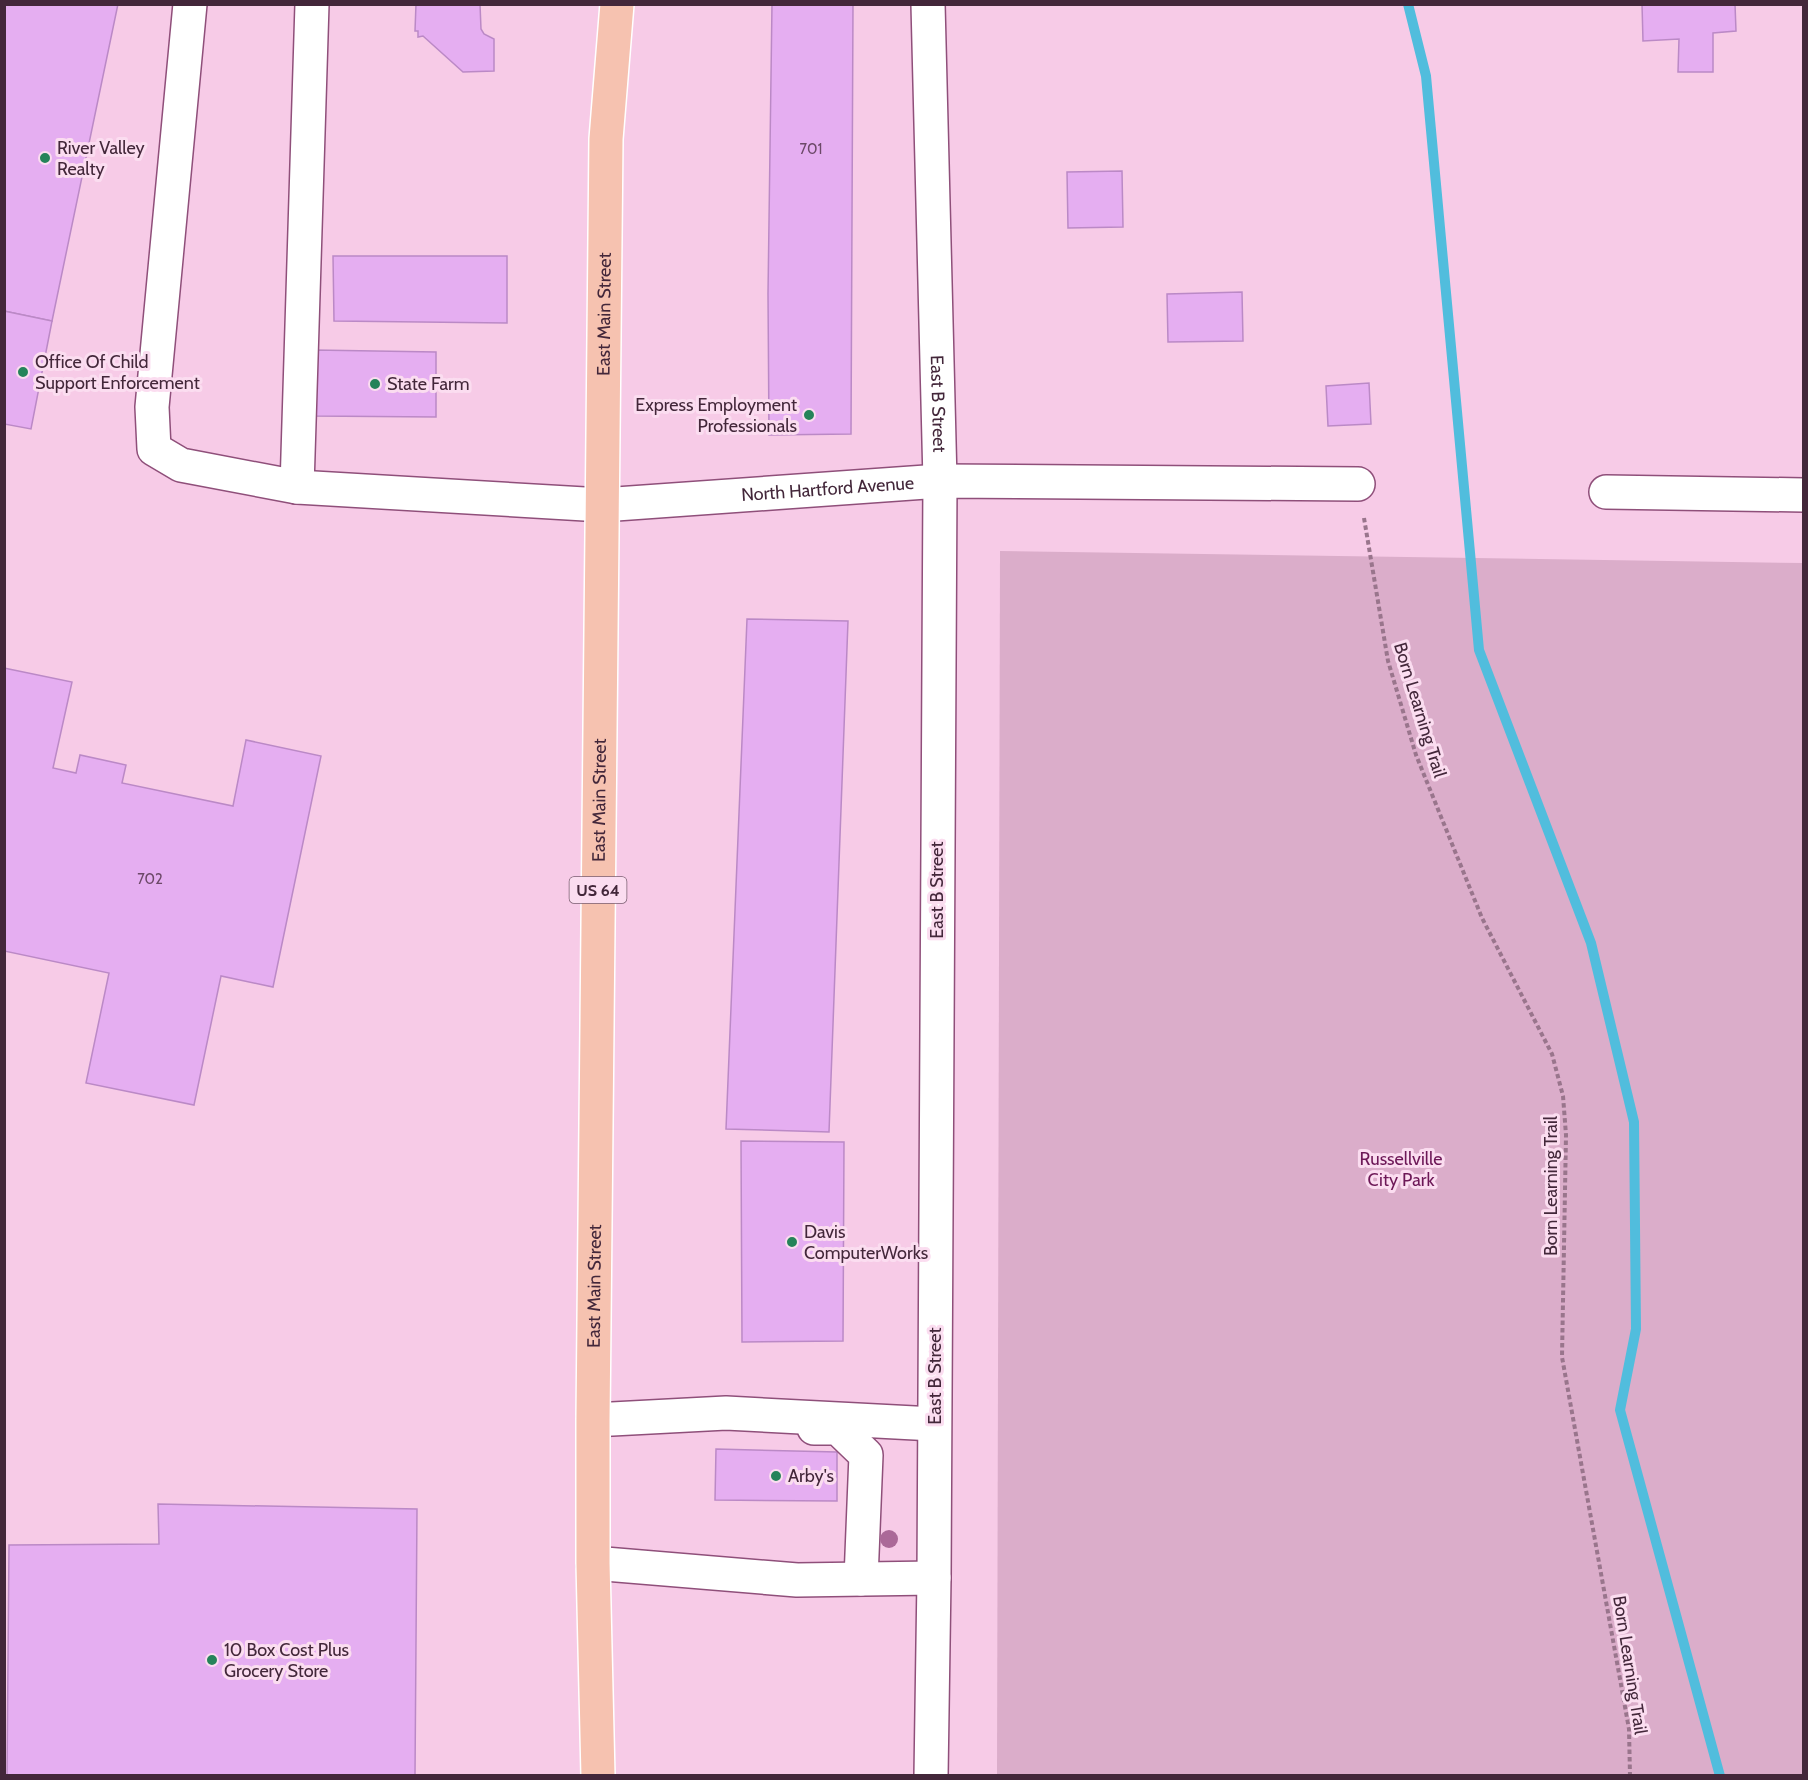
<svg xmlns="http://www.w3.org/2000/svg" width="1808" height="1780" viewBox="0 0 1808 1780" font-family="Cabin,sans-serif">
	<rect width="100%" height="100%" fill="#f7cbe7"/>
	<!-- green -->
	<polygon fill="#dbadca" points="1000,551 1803,563 1803,1775 997,1775"/>
	<g fill="none" stroke-linecap="round" stroke-linejoin="round">
		<!-- stream -->
		<polyline stroke="#51bddd" stroke-width="10" points="1408,4 1426,76 1479,650 1591,943 1634,1122 1636,1329 1620,1410 1720,1776"/>
	</g>
	<!-- building -->
	<g fill="#e5aef1" stroke="#bb89c6" stroke-width="1.5">
		<polygon points="4,4 118,4 52,321 4,311"/>
		<polygon points="416,4 480,4 481,29 484,34 494,39 494,71 463,72 423,36 418,37 418,31 415,31"/>
		<polygon points="772,4 853,4 851,434 769,435 768,294"/>
		<polygon points="1642,4 1735,4 1736,31 1713,33 1713,72 1678,72 1679,39 1643,41"/>
		<polygon points="1122,171 1123,227 1068,228 1067,172"/>
		<polygon points="333,256 507,256 507,323 334,321"/>
		<polygon points="1242,292 1243,341 1168,342 1167,294"/>
		<polygon points="4,311 52,321 31,429 4,424"/>
		<polygon points="314,350 436,352 436,417 314,416"/>
		<polygon points="1369,383 1371,424 1328,426 1326,386"/>
		<polygon points="747,619 848,621 829,1132 726,1129"/>
		<polygon points="4,668 72,682 53,768 76,773 80,755 126,765 122,783 233,806 246,740 321,756 273,987 221,976 194,1105 86,1083 109,973 4,951"/>
		<polygon points="741,1141 844,1142 843,1341 742,1342"/>
		<polygon points="716,1449 837,1452 837,1501 715,1500"/>
		<polygon points="158,1504 417,1509 415,1776 7,1776 9,1545 159,1544"/>
	</g>
	<g fill="none" stroke-linecap="round" stroke-linejoin="round">
		<defs>
			<g id="minor">
				<path id="s1" d="M190,4L152,407L154,449L181,465L297,487L602,505L940,481L1358,484"/>
				<path id="s2" d="M928,4L940,481L934,1578L931,1776"/>
				<polyline points="297,487 312,4"/>
				<polyline points="1606,492 1804,495"/>
				<polyline points="593,1420 726,1413 934,1424"/>
				<polyline points="814,1428 838,1428 866,1455 861,1579"/>
				<polyline points="593,1563 797,1580 934,1578"/>
			</g>
			<g id="major">
				<path id="s3" d="M598,1776L593,1563V1420L606,139L617,4"/>
			</g>
		</defs>
		<!-- minor casing -->
		<use href="#minor" stroke="#8f4f7a" stroke-width="36"/>
		<!-- major casing -->
		<use href="#major" stroke="#fff" stroke-width="36"/>
		<!-- path -->
		<polyline stroke="#99758c" stroke-width="4" stroke-dasharray="4.5 3" stroke-linecap="butt" points="1364,518 1388,661 1416,755 1482,918 1552,1054 1563,1096 1566,1135 1562,1357 1629,1729 1630,1776"/>
		<!-- minor -->
		<use href="#minor" stroke="#fff" stroke-width="33"/>
		<!-- major -->
		<use href="#major" stroke="#f6c2b0" stroke-width="33"/>
	</g>
	<!-- trees -->
	<circle fill="#ab6998" cx="889" cy="1539" r="9"/>
	<!-- markers -->
	<g fill="#25835a" stroke="#fbddf0" stroke-width="2">
		<circle cx="45" cy="158" r="6"/>
		<circle cx="23" cy="372" r="6"/>
		<circle cx="375" cy="384" r="6"/>
		<circle cx="809" cy="415" r="6"/>
		<circle cx="792" cy="1242" r="6"/>
		<circle cx="776" cy="1476" r="6"/>
		<circle cx="212" cy="1660" r="6"/>
	</g>
	<g text-anchor="middle" stroke-width="6" stroke-linejoin="round" paint-order="stroke">
		<!-- number labels -->
		<g font-size="15" fill="#6c4968">
			<text x="811" y="154">701</text>
			<text x="150" y="884">702</text>
		</g>
		<!-- shield labels -->
		<rect fill="#fbddf0" stroke="#7a5e71" stroke-width="1.5" x="569.5" y="877" width="57" height="26" rx="4.5"/>
		<g font-size="16" font-weight="bold" fill="#43273a">
			<text x="598" y="896">US 64</text>
		</g>
		<!-- poi labels -->
		<g font-size="18" fill="#43273a" stroke="#fbddf0" text-anchor="start">
			<text x="57" y="154">River Valley<tspan x="57" dy="21">Realty</tspan></text>
			<text x="35" y="368">Office Of Child<tspan x="35" dy="21">Support Enforcement</tspan></text>
			<text x="387" y="390">State Farm</text>
			<text x="797" y="411" text-anchor="end">Express Employment<tspan x="797" dy="21">Professionals</tspan></text>
			<text x="804" y="1238">Davis<tspan x="804" dy="21">ComputerWorks</tspan></text>
			<text x="788" y="1482">Arby's</text>
			<text x="224" y="1656">10 Box Cost Plus<tspan x="224" dy="21">Grocery Store</tspan></text>
		</g>
		<!-- street labels -->
		<g font-size="18" fill="#43273a" stroke="#fbddf0">
			<text dy="6" stroke="none"><textPath href="#s3" startOffset="1462">East Main Street</textPath></text>
			<text dy="6" stroke="none"><textPath href="#s2" startOffset="400">East B Street</textPath></text>
			<text dy="6" stroke="none"><textPath href="#s1" startOffset="1128">North Hartford Avenue</textPath></text>
			<text transform="translate(1420 710) rotate(73)" y="6">Born Learning Trail</text>
			<text dy="6" stroke="none"><textPath href="#s3" startOffset="976">East Main Street</textPath></text>
			<text transform="translate(937 890) rotate(-90)" y="6">East B Street</text>
			<text transform="translate(1551 1186) rotate(-90)" y="6">Born Learning Trail</text>
			<text dy="6" stroke="none"><textPath href="#s3" startOffset="490">East Main Street</textPath></text>
			<text transform="translate(935 1376) rotate(-90)" y="6">East B Street</text>
			<text transform="translate(1630 1665) rotate(81)" y="6">Born Learning Trail</text>
		</g>
		<!-- park labels -->
		<g font-size="18" fill="#6d1857" stroke="#fbddf0">
			<text x="1401" y="1165">Russellville<tspan x="1401" dy="21">City Park</tspan></text>
		</g>
	</g>
	<!-- border -->
	<rect width="1808" height="1780" fill="none" stroke="#43273a" stroke-width="12"/>
</svg>
